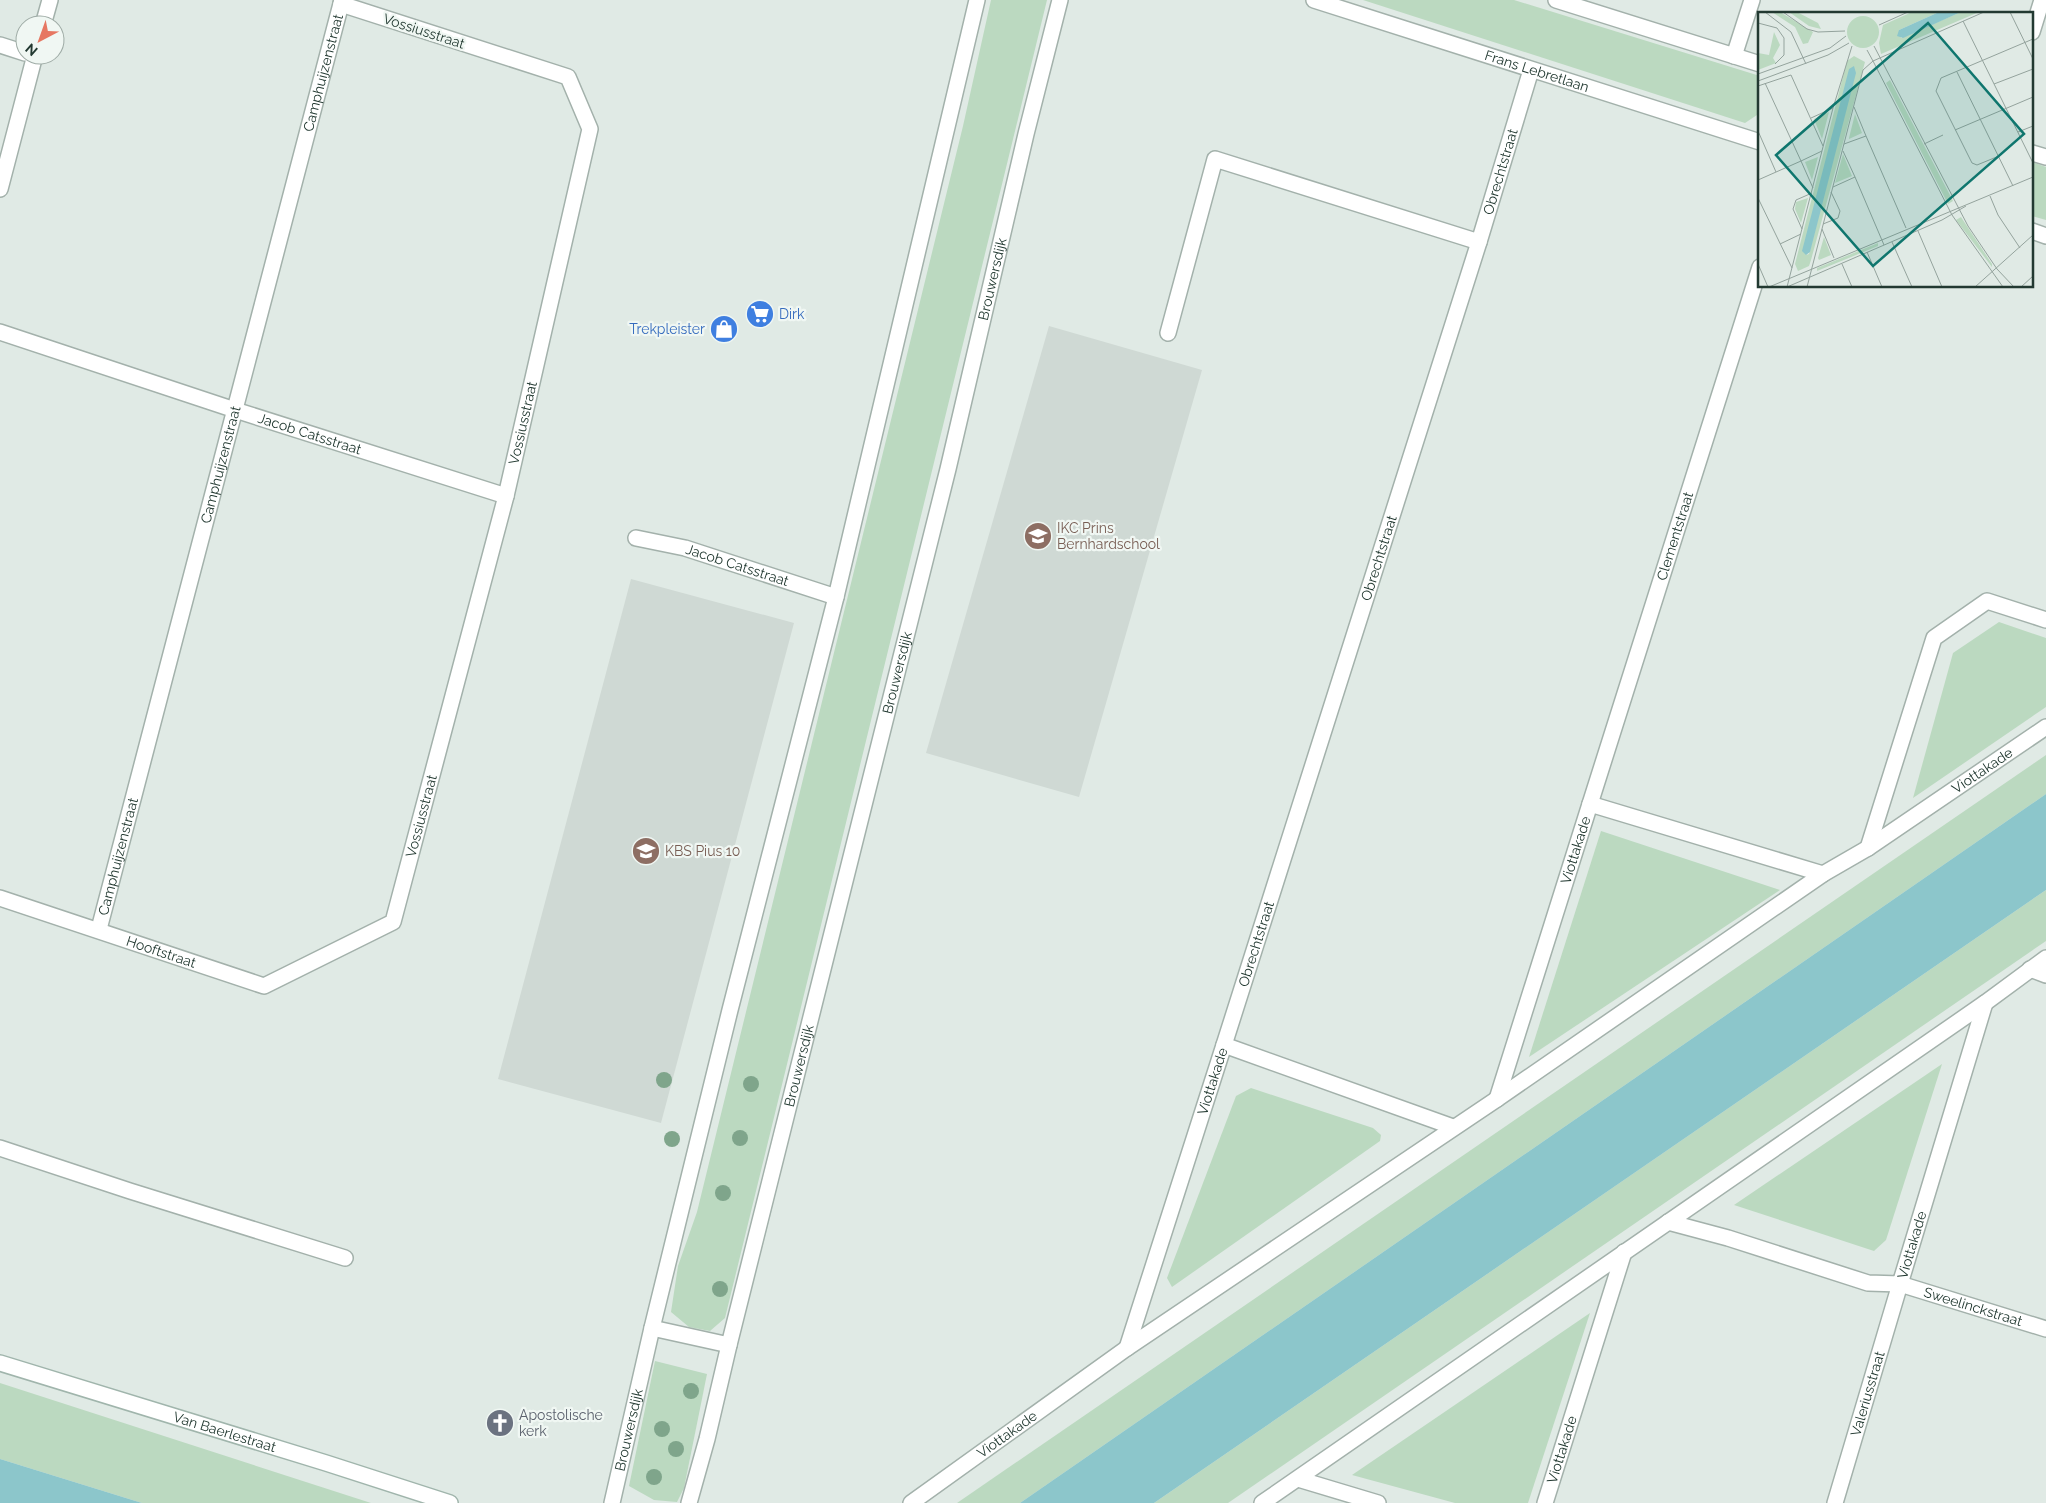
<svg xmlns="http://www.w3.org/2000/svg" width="2046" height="1503" viewBox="0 0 2046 1503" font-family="Raleway,sans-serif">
	<rect width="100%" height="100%" fill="#e0eae5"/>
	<!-- built -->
	<g fill="#cfd9d4">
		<polygon points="1049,326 1202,370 1079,797 926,753"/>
		<polygon points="631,579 794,623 661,1123 498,1079"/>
	</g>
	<!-- green -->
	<g fill="#bbd9c0">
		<polygon points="991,0 1047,0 725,1318 710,1331 689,1327 671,1312 678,1266 697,1212 963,126"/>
		<polygon points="1363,0 1514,0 1760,76 1760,113 1745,123"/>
		<polygon points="2032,162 2046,167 2046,220 2032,216"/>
		<polygon points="1999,622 2046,638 2046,707 1913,798 1953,653"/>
		<polygon points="2046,755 2046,794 1020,1503 957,1503"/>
		<polygon points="1601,831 1780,890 1529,1057"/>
		<polygon points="2046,890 2046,941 1228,1503 1154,1503"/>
		<polygon points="1942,1064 1886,1240 1874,1251 1734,1205"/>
		<polygon points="1251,1088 1373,1128 1381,1135 1380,1141 1172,1287 1167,1278 1236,1096"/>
		<polygon points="1590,1313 1528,1503 1455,1503 1352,1475"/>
		<polygon points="655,1361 707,1374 684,1488 677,1502 654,1500 629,1486"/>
		<polygon points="0,1383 371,1503 142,1503 0,1459"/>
	</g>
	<!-- water -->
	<g fill="#8cc6cb">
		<polygon points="2046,794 2046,890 1154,1503 1020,1503"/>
		<polygon points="0,1459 142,1503 0,1503"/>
	</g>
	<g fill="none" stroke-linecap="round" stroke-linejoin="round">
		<defs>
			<g id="service">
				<polyline points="1168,333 1215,159 1479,242"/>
				<polyline points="0,1148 130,1191 345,1258"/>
			</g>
			<g id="minor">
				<path id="s1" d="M1314,0L1760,142"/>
				<polyline points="1556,0 1760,64"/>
				<polyline points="43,25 50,0"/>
				<polyline points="2032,32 2042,0"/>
				<polyline points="0,45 25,53"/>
				<polyline points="1734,56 1752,0"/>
				<polyline points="2032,153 2046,157"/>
				<polyline points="0,189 35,55"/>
				<polyline points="2032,231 2046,236"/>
				<path id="s2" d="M0,332L235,410L506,496"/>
				<path id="s3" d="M636,538L685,548L836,597"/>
				<path id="s4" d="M1590,804L1760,267"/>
				<polyline points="1868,848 1934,638 1987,601 2046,620"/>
				<path id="s5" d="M0,898L264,986L393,922L506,496L590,129L568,77L341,4"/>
				<path id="s6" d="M99,929L342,0"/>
				<polyline points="2030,969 2046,975"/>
				<path id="s7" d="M1224,1045L1479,242L1531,70"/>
				<path id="s8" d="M1497,1099L1590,804L1823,874"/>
				<path id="s9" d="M1668,1222L1728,1238L1868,1283L1900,1284L1985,1003"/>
				<polyline points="652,1328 729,1345"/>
				<path id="s10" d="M1127,1348L1224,1045L1453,1127"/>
				<polyline points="1298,1479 1378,1503"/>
				<path id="s11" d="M1545,1503L1624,1252"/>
				<path id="s12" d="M1835,1503L1900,1284L2046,1329"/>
			</g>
			<g id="tertiary">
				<path id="s13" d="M612,1503L652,1328L730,1010L836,597L977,0"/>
				<path id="s14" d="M689,1503L707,1439L729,1345L948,469L1026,134L1060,0"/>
				<path id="s15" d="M911,1503L1127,1348L1497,1099L1823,874L1868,848L2046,727"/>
				<polyline points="1262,1503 1985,1003 2046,958"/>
			</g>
			<g id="secondary">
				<path id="s16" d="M0,1363L326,1463L450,1503"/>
			</g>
		</defs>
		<!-- service casing -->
		<use href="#service" stroke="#a3b1ab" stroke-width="18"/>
		<!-- minor casing -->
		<use href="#minor" stroke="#a3b1ab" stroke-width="18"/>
		<!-- tertiary casing -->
		<use href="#tertiary" stroke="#a3b1ab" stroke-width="18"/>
		<!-- secondary casing -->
		<use href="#secondary" stroke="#a0b5ac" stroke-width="18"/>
		<!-- service -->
		<use href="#service" stroke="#fff" stroke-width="15"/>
		<!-- minor -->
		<use href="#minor" stroke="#fff" stroke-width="15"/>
		<!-- tertiary -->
		<use href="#tertiary" stroke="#fff" stroke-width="15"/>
		<!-- secondary -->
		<use href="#secondary" stroke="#fff" stroke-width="15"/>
	</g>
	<!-- trees -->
	<g fill="#7fa58b">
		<circle cx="664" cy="1080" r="8"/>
		<circle cx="751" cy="1084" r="8"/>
		<circle cx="740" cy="1138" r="8"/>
		<circle cx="672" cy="1139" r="8"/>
		<circle cx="723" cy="1193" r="8"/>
		<circle cx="720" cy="1289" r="8"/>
		<circle cx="691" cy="1391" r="8"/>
		<circle cx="662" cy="1429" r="8"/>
		<circle cx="676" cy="1449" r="8"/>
		<circle cx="654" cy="1477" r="8"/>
	</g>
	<!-- icons -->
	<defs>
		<symbol id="supermarket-disc" viewBox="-11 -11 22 22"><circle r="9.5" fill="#3f7fe0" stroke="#f0f7f3"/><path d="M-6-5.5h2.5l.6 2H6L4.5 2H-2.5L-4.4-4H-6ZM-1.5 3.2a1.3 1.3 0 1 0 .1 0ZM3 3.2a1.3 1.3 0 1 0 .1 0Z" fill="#fff"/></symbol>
		<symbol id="shop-disc" viewBox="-11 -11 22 22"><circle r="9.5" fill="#3f7fe0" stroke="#f0f7f3"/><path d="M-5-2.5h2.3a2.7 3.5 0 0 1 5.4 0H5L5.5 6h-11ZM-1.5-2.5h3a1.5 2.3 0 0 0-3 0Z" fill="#fff"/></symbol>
		<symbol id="school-disc" viewBox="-11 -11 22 22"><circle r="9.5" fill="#8d6e63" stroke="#f0f7f3"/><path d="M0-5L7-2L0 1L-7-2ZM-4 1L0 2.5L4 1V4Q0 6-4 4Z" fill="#fff"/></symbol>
		<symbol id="church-disc" viewBox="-11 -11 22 22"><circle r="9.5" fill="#6b7280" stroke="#f0f7f3"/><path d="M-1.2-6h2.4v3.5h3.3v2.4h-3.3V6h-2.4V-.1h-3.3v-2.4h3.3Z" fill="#fff"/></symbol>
	</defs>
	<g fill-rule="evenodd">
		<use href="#supermarket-disc" x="744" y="298" width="32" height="32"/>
		<use href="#shop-disc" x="708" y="313" width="32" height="32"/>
		<use href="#school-disc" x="1022" y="520" width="32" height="32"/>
		<use href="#school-disc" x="630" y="835" width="32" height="32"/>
		<use href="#church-disc" x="484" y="1407" width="32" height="32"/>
	</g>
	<g text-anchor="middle" stroke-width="4.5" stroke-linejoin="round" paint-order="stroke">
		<!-- street labels -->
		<g font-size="14" fill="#223931" stroke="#f0f7f3">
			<text transform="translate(424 31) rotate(18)" y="5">Vossiusstraat</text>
			<text dy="5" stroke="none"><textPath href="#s1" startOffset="234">Frans Lebretlaan</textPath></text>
			<text dy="5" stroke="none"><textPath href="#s6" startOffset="885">Camphuijzenstraat</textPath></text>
			<text dy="5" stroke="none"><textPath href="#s7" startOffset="916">Obrechtstraat</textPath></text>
			<text dy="5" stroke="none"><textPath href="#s14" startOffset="1261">Brouwersdijk</textPath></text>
			<text dy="5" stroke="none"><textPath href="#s5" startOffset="938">Vossiusstraat</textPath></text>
			<text dy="5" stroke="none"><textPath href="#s2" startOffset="326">Jacob Catsstraat</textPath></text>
			<text dy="5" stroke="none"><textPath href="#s6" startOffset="480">Camphuijzenstraat</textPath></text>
			<text dy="5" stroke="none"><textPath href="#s4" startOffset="281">Clementstraat</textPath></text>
			<text dy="5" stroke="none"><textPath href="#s7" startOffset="511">Obrechtstraat</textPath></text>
			<text dy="5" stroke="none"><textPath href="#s3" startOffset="105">Jacob Catsstraat</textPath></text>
			<text dy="5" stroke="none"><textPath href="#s14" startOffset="856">Brouwersdijk</textPath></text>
			<text dy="5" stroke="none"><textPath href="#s15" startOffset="1298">Viottakade</textPath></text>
			<text dy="5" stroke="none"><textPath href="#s5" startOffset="532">Vossiusstraat</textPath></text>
			<text dy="5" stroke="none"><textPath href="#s8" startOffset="261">Viottakade</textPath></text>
			<text dy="5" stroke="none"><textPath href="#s6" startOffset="75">Camphuijzenstraat</textPath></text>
			<text dy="5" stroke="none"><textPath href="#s7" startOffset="106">Obrechtstraat</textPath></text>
			<text dy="5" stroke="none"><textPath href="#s5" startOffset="170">Hooftstraat</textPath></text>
			<text dy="5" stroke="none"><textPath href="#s14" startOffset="451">Brouwersdijk</textPath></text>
			<text dy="5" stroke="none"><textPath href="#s10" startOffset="280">Viottakade</textPath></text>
			<text dy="5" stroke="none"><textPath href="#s9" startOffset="282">Viottakade</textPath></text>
			<text dy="5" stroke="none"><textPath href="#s12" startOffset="305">Sweelinckstraat</textPath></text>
			<text dy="5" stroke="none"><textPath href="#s12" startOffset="114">Valeriusstraat</textPath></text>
			<text dy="5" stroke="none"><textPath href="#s13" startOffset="75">Brouwersdijk</textPath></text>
			<text dy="5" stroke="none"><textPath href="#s16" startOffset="235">Van Baerlestraat</textPath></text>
			<text dy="5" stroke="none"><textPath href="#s15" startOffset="118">Viottakade</textPath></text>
			<text dy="5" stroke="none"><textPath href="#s11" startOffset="56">Viottakade</textPath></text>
		</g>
		<!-- shop labels -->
		<g font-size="14" fill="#366cbe" stroke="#f0f7f3" text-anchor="start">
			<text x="779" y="319">Dirk</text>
			<text x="705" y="334" text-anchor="end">Trekpleister</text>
		</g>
		<!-- education labels -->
		<g font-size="14" fill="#785e54" stroke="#f0f7f3" text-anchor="start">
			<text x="1057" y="533">IKC Prins<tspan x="1057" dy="16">Bernhardschool</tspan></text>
			<text x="665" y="856">KBS Pius 10</text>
		</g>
		<!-- worship labels -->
		<g font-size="14" fill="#5b616d" stroke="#f0f7f3" text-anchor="start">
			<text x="519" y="1420">Apostolische<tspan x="519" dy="16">kerk</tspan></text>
		</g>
	</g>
	<!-- overview -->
	<g transform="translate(1758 12)">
		<rect width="275" height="275" fill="#e0eae5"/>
		<path d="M14,0H22L55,20L50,31L45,32L37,15ZM31,0H39L60,11L63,17L51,14ZM154,0H181L141,18L143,26L203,0H221L123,42L121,31L125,13ZM89 20a16 16 0 1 1 32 0a16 16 0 1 1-32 0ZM16,20L22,33L15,46L18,51L0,58V41L11,43ZM96,44L107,50L53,248L51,254L40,259L37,252L89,49ZM98,55L51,242L48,243ZM132,68L195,189L190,192L128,71ZM71,100L64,127L56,107ZM97,102L104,121L91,127V126ZM85,142L94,164L77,171ZM60,145L54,168L47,150ZM50,186L43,211L37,197L38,190ZM203,205L234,252V255L198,208ZM66,225L73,243L61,248L60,246ZM120,231V234L59,259V256Z" fill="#bbd9c0" fill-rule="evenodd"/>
		<path d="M181,0H203L145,26L139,24L141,18ZM96,54L98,61L52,240L48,243L44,239L91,57Z" fill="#8cc6cb"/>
		<path fill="none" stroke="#94a39d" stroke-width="1" d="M7,0L33,20L48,52M25,0L49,17L60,20L87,19M252,0L275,47M205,9L275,151M0,11L19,16L26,26V43L17,52M121,13L150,0M116,34L210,214L239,257L256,275M109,38L115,49L226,0M199,60L255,174M0,62L72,36L88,24M0,69L70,43L91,31M236,72L275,57M0,74L33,63L65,134M53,106L75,96M197,118L275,85M0,119L18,160M260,120L275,114M108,124L148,216M86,132L108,124L96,95M166,132L185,123M241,144L219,153L214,151L178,79L183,66L275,27M97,165L126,233M0,168L43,149L7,71M75,175L97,165L85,139M55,176L43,149L64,139M232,184L240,203L262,236M0,186L34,256M65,212L80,206L82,199L73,180M44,217L35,197L38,188L54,181M64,217L76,246M160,219L184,275M134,230L154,275M22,232L43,222M109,240L124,275M0,252L10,275M84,252L94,275M11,275L275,165M29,275L75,96L94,34M29,275L184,208L208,194M49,275L105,58L115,49L194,203L245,275M217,275L275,223M263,275L275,264"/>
		<path fill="#0f766e" fill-opacity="0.15" stroke="#0f766e" stroke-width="2.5" d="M170,11L266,122L115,254L18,143Z"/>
		<rect width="275" height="275" fill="none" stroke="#223931" stroke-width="2.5"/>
	</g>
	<!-- north arrow -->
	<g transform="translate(40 40) rotate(221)"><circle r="24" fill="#f0f7f3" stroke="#9eaba5"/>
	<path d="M0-4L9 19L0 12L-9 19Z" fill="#e67762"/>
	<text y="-8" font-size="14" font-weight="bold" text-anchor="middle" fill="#223931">N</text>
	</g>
</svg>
